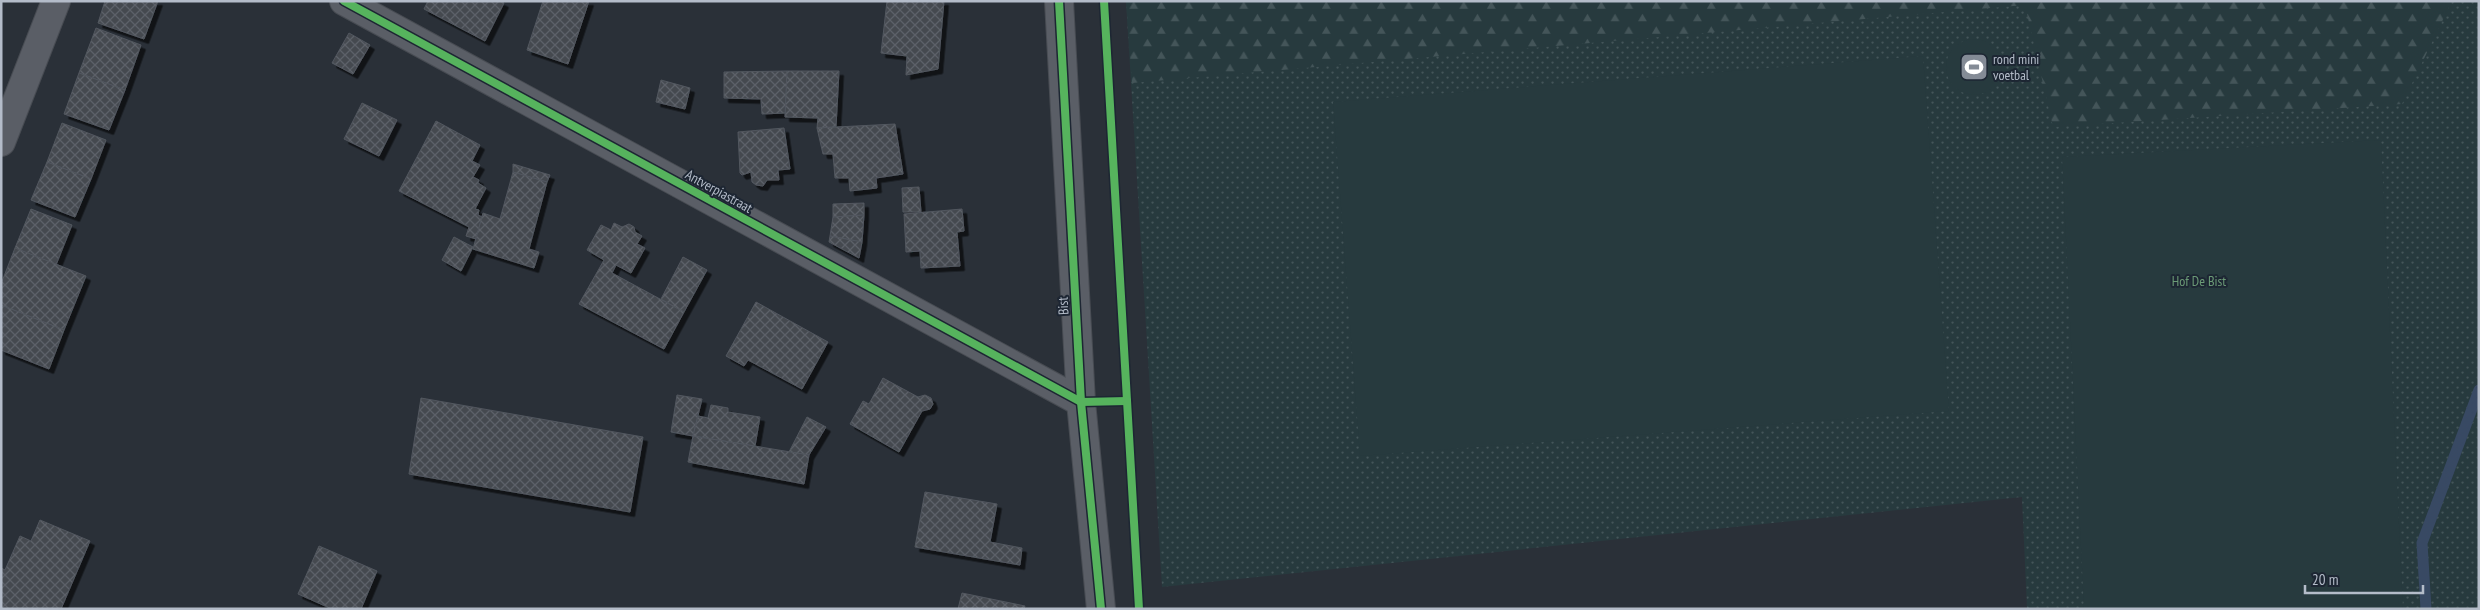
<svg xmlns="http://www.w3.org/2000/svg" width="2480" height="610" viewBox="0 0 2480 610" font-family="'PT Sans Narrow',sans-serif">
	<defs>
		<pattern id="grass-dots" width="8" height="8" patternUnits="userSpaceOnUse" patternTransform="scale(1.25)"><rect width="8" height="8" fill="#273a3e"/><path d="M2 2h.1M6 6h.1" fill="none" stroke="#445559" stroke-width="1.8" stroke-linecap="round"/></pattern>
		<pattern id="forest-firs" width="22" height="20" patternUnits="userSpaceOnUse" patternTransform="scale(1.25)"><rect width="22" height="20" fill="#273a3e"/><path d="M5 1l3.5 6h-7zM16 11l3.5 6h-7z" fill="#445559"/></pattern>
		<pattern id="building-cross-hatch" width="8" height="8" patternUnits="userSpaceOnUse" patternTransform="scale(1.25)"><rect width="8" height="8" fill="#444950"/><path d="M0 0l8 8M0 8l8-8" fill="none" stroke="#5d6168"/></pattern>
		<filter id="shadow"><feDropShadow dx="4.5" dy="4.5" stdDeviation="0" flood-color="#0009"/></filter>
	</defs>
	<rect width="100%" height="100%" fill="#2a3038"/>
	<!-- grass -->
	<polygon fill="url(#grass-dots)" points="1126,1 2479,1 2479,609 2027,609 2022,497 1162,587"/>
	<!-- forest -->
	<polygon fill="url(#forest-firs)" points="1126,1 2452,1 2402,104 2053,127 2025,5 1132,83"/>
	<!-- pitch -->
	<g fill="#273a3e">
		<circle cx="1974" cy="67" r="28"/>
		<polygon points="1923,56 1949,411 1360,456 1333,102"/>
		<polygon points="2381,140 2403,609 2084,609 2062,157"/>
	</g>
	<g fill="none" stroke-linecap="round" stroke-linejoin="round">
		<!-- stream -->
		<polyline stroke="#384963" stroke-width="11" points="2426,609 2422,543 2479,390"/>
	</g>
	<!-- building -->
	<g fill="url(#building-cross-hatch)" stroke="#52575f" filter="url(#shadow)">
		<polygon points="105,1 158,1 144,39 98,23"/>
		<polygon points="428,1 500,1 504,3 485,41 424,9"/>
		<polygon points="543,1 589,1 568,64 527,50"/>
		<polygon points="887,1 944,1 938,69 906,75 907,56 881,53"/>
		<polygon points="96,28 141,45 125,90 79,73"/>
		<polygon points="349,33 370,45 353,74 332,63"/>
		<polygon points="787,71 786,113 762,114 761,99 724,98 724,72"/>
		<polygon points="787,71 839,71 836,127 817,128 818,118 785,117"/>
		<polygon points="79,73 125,90 109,130 64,114"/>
		<polygon points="661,80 690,88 685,109 656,102"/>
		<polygon points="362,103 397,120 379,156 344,139"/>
		<polygon points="436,121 480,145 472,161 480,165 473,177 479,180 478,183 486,188 475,209 479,210 478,215 482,217 476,239 466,236 469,227 399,191"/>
		<polygon points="62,123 106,140 91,179 47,162"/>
		<polygon points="895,124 903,174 876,178 877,188 850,191 849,178 835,178 833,154 823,154 817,128"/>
		<polygon points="784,128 790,169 778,170 779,180 767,180 763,186 756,185 752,182 751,172 742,175 740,173 738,132"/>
		<polygon points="47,162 91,179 75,217 31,200"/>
		<polygon points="513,164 550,175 547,182 513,172"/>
		<polygon points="513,172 547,182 529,249 539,252 534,268 473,249 483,213 500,219"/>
		<polygon points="919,187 921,212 903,212 902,188"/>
		<polygon points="864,203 864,215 833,217 833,204"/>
		<polygon points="31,209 72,225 56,265 15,248"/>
		<polygon points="962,209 964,231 957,232 960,266 921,268 920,251 906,252 904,214"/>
		<polygon points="864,215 862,242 830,236 833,217"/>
		<polygon points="614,223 622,227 629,224 634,227 635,232 642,236 637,244 645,248 631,273 616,265 612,273 684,312 664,349 579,304 604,260 587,250 601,225 611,230"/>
		<polygon points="830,236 862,242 859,258 829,242"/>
		<polygon points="454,237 473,247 461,271 442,260"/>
		<polygon points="15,248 86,276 64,330 1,305 1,284"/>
		<polygon points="683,257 707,270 684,312 661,299"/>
		<polygon points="756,302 828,342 802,389 748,360 744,366 726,356"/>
		<polygon points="1,305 64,330 49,369 1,350"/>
		<polygon points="883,378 918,397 925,395 931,398 933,404 930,409 922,411 899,452 850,424 863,401 869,404"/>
		<polygon points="677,395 702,399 693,436 671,432"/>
		<polygon points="421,398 643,437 630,512 409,474"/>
		<polygon points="711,405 728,408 728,412 760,417 755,446 693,436 698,416 708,418"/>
		<polygon points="807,417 826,427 809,455 789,452"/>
		<polygon points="693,436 809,455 804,484 688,462"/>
		<polygon points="925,492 997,504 990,542 1022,548 1020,565 915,547"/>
		<polygon points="40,520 90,541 61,609 1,609 1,568 5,570 20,536 31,541"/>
		<polygon points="319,546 377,571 361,609 332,609 298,594"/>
		<polygon points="962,593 1025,606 1024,609 958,609"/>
	</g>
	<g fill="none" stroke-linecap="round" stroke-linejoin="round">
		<defs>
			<g id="minor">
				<polyline points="344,1 1081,402"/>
				<polyline points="1059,1 1081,402 1101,609"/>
				<polyline points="1,142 56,1"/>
			</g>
		</defs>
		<!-- minor casing -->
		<use href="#minor" stroke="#484c53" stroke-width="30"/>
		<!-- minor -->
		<use href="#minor" stroke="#5a5e66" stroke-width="28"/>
		<defs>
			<g id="cycleway">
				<polyline points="344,1 1081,402 1127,401"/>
				<polyline points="1059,1 1081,402 1101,609"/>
				<polyline points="1104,1 1139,609"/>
			</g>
		</defs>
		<!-- cycleway casing -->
		<use href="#cycleway" stroke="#1d2633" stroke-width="11"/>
		<!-- cycleway -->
		<use href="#cycleway" stroke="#56b35d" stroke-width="8"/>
	</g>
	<!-- icons -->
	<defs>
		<symbol id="stadium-square" viewBox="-11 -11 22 22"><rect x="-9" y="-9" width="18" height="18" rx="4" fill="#848b96" stroke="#1d2633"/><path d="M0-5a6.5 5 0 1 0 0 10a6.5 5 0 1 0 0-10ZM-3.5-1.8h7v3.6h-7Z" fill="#fff"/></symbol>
	</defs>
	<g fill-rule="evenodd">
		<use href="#stadium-square" x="1958" y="51" width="32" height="32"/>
	</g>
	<g text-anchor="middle" stroke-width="4" stroke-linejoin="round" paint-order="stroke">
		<!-- poi labels -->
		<g font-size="14" fill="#b4bcc9" stroke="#1d2633" text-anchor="start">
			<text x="1993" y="64">rond mini<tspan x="1993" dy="16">voetbal</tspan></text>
		</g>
		<!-- street labels -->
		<g font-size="14" fill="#b4bcc9" stroke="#1d2633">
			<text transform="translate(719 191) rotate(29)" y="5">Antverpiastraat</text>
			<text transform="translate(1063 306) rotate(-93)" y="5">Bist</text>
		</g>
		<!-- park labels -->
		<g font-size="14" fill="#6b9a76" stroke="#1d2633">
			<text x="2199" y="286">Hof De Bist</text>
		</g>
	</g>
	<!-- border -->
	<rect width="2480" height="610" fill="none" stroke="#b4bcc9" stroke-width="5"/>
	<!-- scale -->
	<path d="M2305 585v8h118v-8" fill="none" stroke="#b4bcc9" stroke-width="2.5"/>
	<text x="2312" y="585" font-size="15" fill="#b4bcc9" stroke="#1d2633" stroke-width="4" paint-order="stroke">20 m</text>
</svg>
